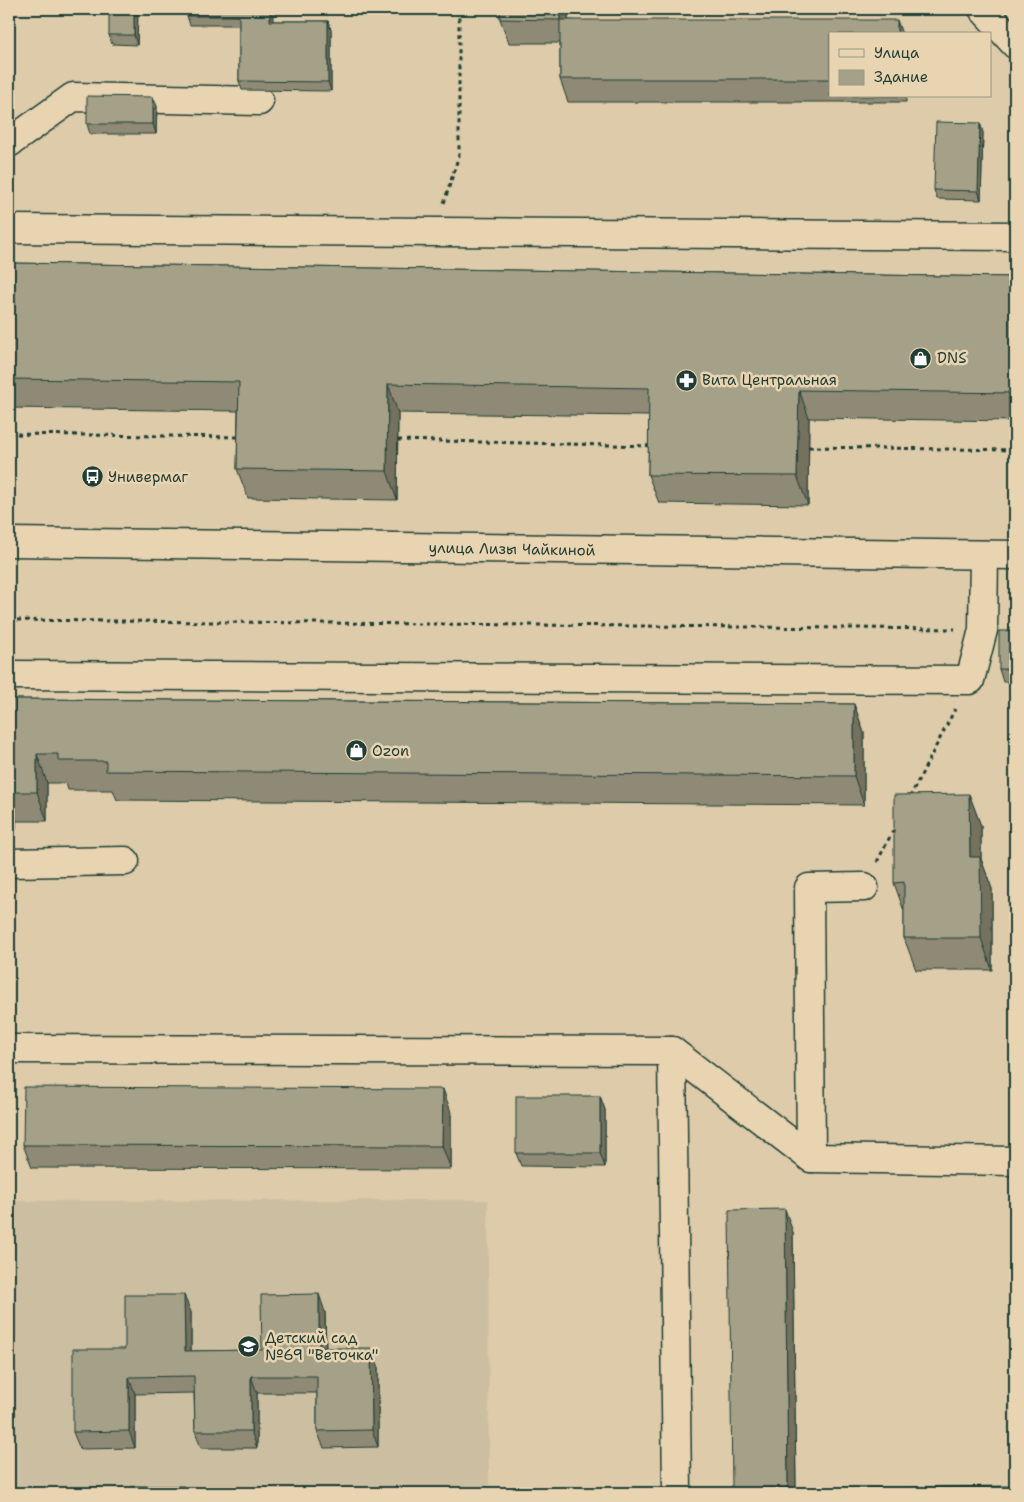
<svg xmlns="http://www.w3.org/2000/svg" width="1024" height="1502" viewBox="0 0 1024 1502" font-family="'Shantell Sans',sans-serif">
	<rect width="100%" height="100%" fill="#ddcbaa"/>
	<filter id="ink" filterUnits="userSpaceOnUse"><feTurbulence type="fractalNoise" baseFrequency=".02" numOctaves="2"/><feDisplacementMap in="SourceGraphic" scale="10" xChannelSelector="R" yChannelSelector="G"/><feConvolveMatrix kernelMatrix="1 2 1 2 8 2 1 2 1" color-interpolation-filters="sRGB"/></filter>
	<g filter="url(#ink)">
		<!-- built -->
		<polygon fill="#ccbea0" points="488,1200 489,1493 9,1493 9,1201"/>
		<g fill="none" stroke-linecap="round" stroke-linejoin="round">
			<defs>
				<g id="minor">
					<polyline points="983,9 1015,44"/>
					<polyline points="9,143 73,97 259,101"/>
					<polyline points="9,229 1015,236"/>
					<polyline points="9,675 970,680 983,630 984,555"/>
					<polyline points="9,863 125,861"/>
					<polyline points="9,1049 672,1051 811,1158 1015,1161"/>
					<polyline points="672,1051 677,1493"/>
					<polyline points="811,1158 809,888 864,887"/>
				</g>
				<polyline id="major" points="9,542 1015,555"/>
			</defs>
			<!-- minor casing -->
			<use href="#minor" stroke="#1f3d34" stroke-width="31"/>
			<!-- major casing -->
			<use href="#major" stroke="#1f3d34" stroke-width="31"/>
			<!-- path -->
			<g stroke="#1f3d34" stroke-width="3" stroke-dasharray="4 4" stroke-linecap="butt">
				<polyline points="444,203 459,155 459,9"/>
				<polyline points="9,434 241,437"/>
				<polyline points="398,440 652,446"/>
				<polyline points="809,447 1015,450"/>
				<polyline points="9,620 955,629"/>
				<polyline points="910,797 955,709"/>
				<polyline points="877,862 895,827"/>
			</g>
			<!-- minor -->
			<use href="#minor" stroke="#e9d4b2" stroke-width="28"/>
			<!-- major -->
			<use href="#major" stroke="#e9d4b2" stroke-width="28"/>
		</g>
		<!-- wall -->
		<g fill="#8e8a75" stroke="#1f3d34">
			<polygon points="138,9 137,45 112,44 109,35"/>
			<polygon points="187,9 273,21 328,21 331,30 331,91 242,90 239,81 239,25 190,25 187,16"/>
			<polygon points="500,9 568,9 568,20 830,34 830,96 906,96 906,102 568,102 560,79 560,43 509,43 500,19"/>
			<polygon points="157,106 156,134 90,134 87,124"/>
			<polygon points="980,123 983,133 981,200 937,199 934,190"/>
			<polygon points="9,263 1015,277 1015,421 809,418 808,505 659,503 648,475 649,416 398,413 397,500 248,498 237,469 238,411 9,408"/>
			<polygon points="1015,631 1015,682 1003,682 999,669"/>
			<polygon points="9,699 854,704 864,733 864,805 117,800 113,790 68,790 66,783 47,783 47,821 16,821 16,828 9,828"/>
			<polygon points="969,794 981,826 981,859 992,889 992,970 916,970 904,938 904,911 894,883"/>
			<polygon points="600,1096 605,1110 605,1167 521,1166 516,1153"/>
			<polygon points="451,1112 451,1169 32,1168 23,1145"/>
			<polygon points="793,1232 796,1489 1015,1493 734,1493 732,1489"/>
			<polygon points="191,1312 191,1351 262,1350 325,1312 326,1348 378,1365 378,1447 324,1448 317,1431 317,1393 257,1393 257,1448 201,1448 195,1431 194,1393 135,1394 135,1448 80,1449 73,1432 125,1349"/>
		</g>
		<!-- shaded-wall -->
		<g fill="#74715f" stroke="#1f3d34">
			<polygon points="134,9 138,9 137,45 134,35"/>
			<polygon points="270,9 273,9 273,30 270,21"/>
			<polygon points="560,9 568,9 568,43 560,20"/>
			<polygon points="897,20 902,34 897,34"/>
			<polygon points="328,21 331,30 331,91 328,82"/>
			<polygon points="153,97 157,106 156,134 153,124"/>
			<polygon points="980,123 983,133 981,200 978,191"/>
			<polygon points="388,384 398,413 397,500 387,471"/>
			<polygon points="799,390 809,418 808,505 797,476"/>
			<polygon points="854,704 864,733 864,805 854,776"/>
			<polygon points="37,754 47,783 47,821 37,792"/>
			<polygon points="969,794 981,826 981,859 992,889 992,970 981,938 970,857"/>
			<polygon points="9,800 16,821 16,828 9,807"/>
			<polygon points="443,1089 451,1112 451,1169 442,1146"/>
			<polygon points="600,1096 605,1110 605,1167 600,1153"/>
			<polygon points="785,1209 793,1232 796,1493 790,1493 788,1488"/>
			<polygon points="319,1294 325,1312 326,1365 319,1348"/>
			<polygon points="184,1295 191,1312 191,1368 185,1351"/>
			<polygon points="371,1348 378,1365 378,1447 372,1430"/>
			<polygon points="251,1376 257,1393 257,1448 251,1431"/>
			<polygon points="129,1377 135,1394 135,1448 129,1431"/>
		</g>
		<!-- building -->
		<g fill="#a5a188" stroke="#1f3d34">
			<rect x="109" y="9" width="25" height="26"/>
			<polygon points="187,9 270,9 270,21 328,21 328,82 239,81 239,16 187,16"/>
			<polygon points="500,9 560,9 560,20 500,19"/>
			<polygon points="560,20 897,20 897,34 830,34 830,79 560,79"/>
			<polygon points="87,96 153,97 153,124 87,124"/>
			<polygon points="936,122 980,123 978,191 934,190"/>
			<polygon points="9,263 1015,277 1015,393 799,390 797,476 648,475 649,388 388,384 387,471 237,469 239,382 9,379"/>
			<rect x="999" y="631" width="16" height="38"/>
			<polygon points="9,699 854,704 854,776 106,771 106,761 58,761 58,754 37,754 37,792 9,792"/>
			<polygon points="969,794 970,857 980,857 981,938 904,938 904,882 894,883 894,795"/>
			<polygon points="24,1087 443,1089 442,1146 23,1145"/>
			<rect x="516" y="1096" width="84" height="57"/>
			<polygon points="785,1209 788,1488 732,1489 729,1210"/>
			<polygon points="319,1294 319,1348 371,1348 372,1430 317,1431 317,1376 251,1376 251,1431 195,1431 194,1376 129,1377 129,1431 73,1432 73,1349 125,1349 125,1295 184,1295 185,1351 262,1350 261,1295"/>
			<rect x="133" y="1486" width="50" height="7"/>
			<polygon points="1015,1486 1015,1493 792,1493 792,1489"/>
		</g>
	</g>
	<!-- icons -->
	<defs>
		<symbol id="shop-disc" viewBox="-11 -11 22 22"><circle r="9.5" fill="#1f3d34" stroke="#e9d4b2"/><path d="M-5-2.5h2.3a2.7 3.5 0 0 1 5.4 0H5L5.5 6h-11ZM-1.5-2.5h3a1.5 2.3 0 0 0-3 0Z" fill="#fff"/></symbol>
		<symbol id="pharmacy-disc" viewBox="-11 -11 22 22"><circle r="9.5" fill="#1f3d34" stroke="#e9d4b2"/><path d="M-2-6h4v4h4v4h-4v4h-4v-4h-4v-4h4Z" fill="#fff"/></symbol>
		<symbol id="bus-disc" viewBox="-11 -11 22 22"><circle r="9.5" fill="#1f3d34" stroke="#e9d4b2"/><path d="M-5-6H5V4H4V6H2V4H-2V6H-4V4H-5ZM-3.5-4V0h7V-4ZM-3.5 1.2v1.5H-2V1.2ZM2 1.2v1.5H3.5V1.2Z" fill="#fff"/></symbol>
		<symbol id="school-disc" viewBox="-11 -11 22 22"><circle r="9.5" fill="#1f3d34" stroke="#e9d4b2"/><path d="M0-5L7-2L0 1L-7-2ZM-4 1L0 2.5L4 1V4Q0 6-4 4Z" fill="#fff"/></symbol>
	</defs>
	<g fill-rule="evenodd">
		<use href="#shop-disc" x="908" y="346" width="25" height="25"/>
		<use href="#pharmacy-disc" x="674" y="368" width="25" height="25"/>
		<use href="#bus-disc" x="80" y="464" width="25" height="25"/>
		<use href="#shop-disc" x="344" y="738" width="25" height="25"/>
		<use href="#school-disc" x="236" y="1334" width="25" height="25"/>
	</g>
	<g text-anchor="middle" stroke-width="5" stroke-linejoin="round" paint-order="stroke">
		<!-- poi labels -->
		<g font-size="15" fill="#1f3d34" stroke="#e9d4b2" text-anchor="start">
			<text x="937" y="363">DNS</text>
			<text x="702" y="385">Вита Центральная</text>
			<text x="108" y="482">Универмаг</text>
			<text x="372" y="756">Ozon</text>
			<text x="265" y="1343">Детский сад<tspan x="265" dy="17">№69 "Веточка"</tspan></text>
		</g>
		<!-- street labels -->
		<g font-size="15" fill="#1f3d34" stroke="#e9d4b2">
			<text transform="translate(512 549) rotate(1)" y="5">улица Лизы Чайкиной</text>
		</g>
	</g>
	<!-- margin -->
	<rect width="1024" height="1502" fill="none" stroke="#e9d4b2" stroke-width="30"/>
	<rect x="15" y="15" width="994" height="1472" fill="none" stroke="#1f3d34" stroke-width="2" filter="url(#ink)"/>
	<!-- legend -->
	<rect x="829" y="32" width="162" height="65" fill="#e9d4b2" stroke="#989880"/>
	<rect x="839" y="49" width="25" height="8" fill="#e9d4b2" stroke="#989880"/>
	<text x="874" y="58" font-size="15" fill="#1f3d34">Улица</text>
	<rect x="839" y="70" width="25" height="15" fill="#a5a188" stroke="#989880"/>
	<text x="874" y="82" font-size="15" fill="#1f3d34">Здание</text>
</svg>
